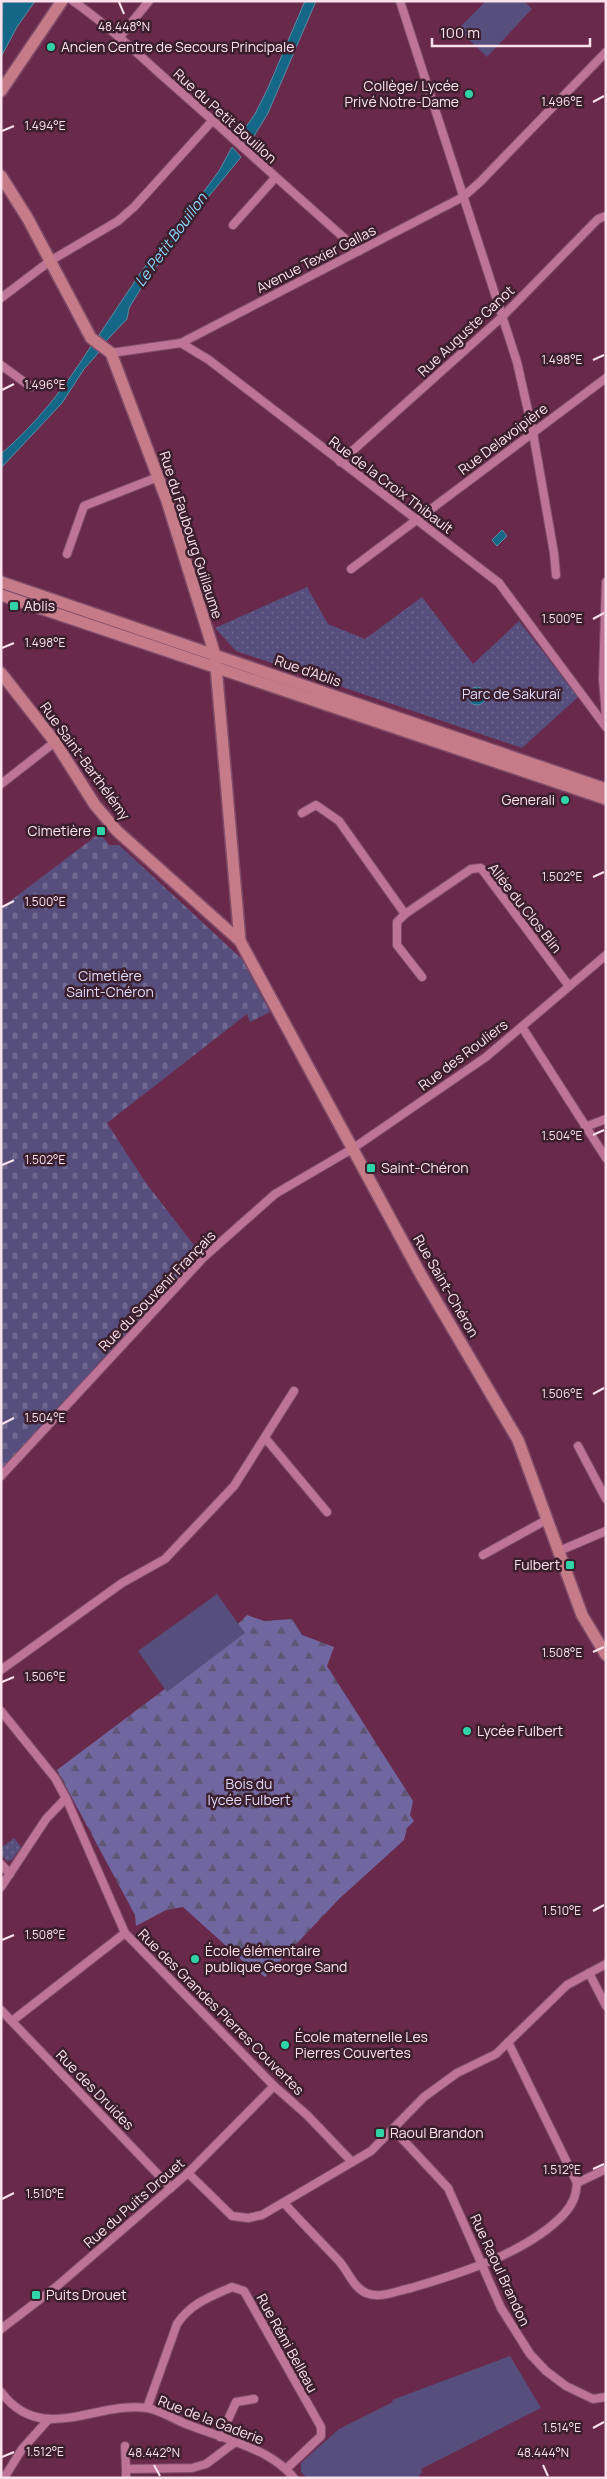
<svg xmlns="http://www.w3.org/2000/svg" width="607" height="2479" viewBox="0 0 607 2479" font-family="Manrope,sans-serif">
	<defs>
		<pattern id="grass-dots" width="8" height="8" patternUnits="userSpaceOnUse" patternTransform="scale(1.25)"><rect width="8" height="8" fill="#564f7d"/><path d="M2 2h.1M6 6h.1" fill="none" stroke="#6f6890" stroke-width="1.8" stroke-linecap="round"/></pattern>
		<pattern id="forest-firs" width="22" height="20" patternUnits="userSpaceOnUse" patternTransform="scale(1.25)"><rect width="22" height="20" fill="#7067a1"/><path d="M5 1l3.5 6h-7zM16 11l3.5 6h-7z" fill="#5e5674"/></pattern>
		<pattern id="cemetery-stones" width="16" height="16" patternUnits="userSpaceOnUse" patternTransform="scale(1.25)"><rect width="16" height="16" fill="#564f7d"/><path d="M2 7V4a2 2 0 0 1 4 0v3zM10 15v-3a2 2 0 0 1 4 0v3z" fill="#6f6890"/></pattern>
	</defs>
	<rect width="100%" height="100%" fill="#69294b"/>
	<!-- grass -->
	<g fill="url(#grass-dots)">
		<polygon points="307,587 328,624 365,639 422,597 473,664 519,621 578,697 522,748 236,651 215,628"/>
		<polygon points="14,1838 21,1847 12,1860 7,1861 1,1855 1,1848"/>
	</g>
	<!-- forest -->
	<polygon fill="url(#forest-firs)" points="247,1615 264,1621 292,1619 302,1635 334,1647 327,1666 413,1801 410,1815 414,1821 407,1828 404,1840 340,1898 265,1977 259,1972 257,1974 183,1907 166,1910 136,1926 135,1915 57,1770 198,1664"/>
	<!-- cemetery -->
	<polygon fill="url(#cemetery-stones)" points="100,833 109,845 119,845 242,959 270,1012 250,1022 247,1014 107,1123 146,1183 200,1253 1,1471 1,908"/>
	<!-- garden -->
	<g fill="#564f7d">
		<polygon points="486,1 524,1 532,9 487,57 458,29"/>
		<polygon points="217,1594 245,1633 167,1692 138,1651"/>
		<polygon points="510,2356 541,2408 421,2469 422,2472 417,2478 307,2478 301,2472 301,2463 339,2429 393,2402 392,2400"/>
	</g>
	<!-- water -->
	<g fill="#146786" stroke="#598ca5">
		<polygon points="3,1 35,1 17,27 1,57"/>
		<polygon points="305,1 316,1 268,113 248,146 238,138 255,114 268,88"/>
		<polygon points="232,147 241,157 200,207 175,245 149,275 129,308 127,319 106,341 99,335 143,269 164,246 219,171"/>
		<path d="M91,346L99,352L84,369L62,403L1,468V454C37,423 66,386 91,346Z"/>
		<polygon points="502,530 507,536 497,546 492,540"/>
		<circle cx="477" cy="696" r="9"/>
	</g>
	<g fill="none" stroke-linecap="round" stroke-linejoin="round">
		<defs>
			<g id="street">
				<path d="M73,1C106,24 136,52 166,79C231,136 294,194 359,251"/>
				<polyline points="400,1 517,362 533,433 554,553 556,575"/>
				<polyline points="119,38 149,1"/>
				<polyline points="233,225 275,178"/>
				<polyline points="1,298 50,261 118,221 134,207 213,120"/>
				<polyline points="181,343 463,197 480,182 606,52"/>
				<polyline points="111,353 181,343 209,360 499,583 606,727"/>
				<polyline points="1,365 31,387"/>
				<polyline points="340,462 502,317 598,219 606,216"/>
				<polyline points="67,554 84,506 158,477"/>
				<polyline points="351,569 606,378"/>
				<polyline points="606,582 603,679 606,717"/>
				<polyline points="1,784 55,742"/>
				<polyline points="302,813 316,805 339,821 405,914 471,869 481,868 569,986"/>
				<polyline points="405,914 397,922 397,945 422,977"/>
				<polyline points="522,1027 606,1158"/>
				<polyline points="585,1127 606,1119"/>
				<polyline points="266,1439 327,1512"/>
				<polyline points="578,1446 606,1499"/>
				<polyline points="1,1476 204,1257 275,1194 352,1149 486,1057 606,955"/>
				<polyline points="559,1551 606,1531"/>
				<polyline points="483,1555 548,1519"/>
				<polyline points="1,1670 122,1583 165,1559 234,1486 294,1391"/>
				<polyline points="1,1711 55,1778 66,1798 125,1933 274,2086 307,2115 352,2162"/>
				<polyline points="1,1864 10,1874"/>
				<polyline points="1,1887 46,1819 66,1798"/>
				<polyline points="589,1973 606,2006"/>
				<polyline points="1,2010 171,2188"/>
				<polyline points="12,2021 125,1933"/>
				<polyline points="508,2042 577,2183"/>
				<polyline points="393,2129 448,2188 501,2308 530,2354 546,2371 566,2386 593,2399 606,2397"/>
				<polyline points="188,2173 232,2216 248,2218 262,2215 371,2151 424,2097 457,2073 496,2054 567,1985 606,1964"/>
				<path d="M284,2203C302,2223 321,2242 339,2261C348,2271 353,2287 366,2293C380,2299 396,2291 411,2288C459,2274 529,2252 564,2214C573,2204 576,2196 577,2183L606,2169"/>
				<polyline points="1,2329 56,2287 188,2173 274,2086"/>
				<path d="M1,2392C41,2446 95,2401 147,2408C160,2410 174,2419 186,2424C212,2434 240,2442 264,2454C275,2460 286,2468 294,2478"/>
				<path d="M147,2408L177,2324C191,2303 210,2297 232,2287L244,2291L321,2427V2436L286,2469"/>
				<polyline points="220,2437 236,2402 254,2399"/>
				<polyline points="125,2446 126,2469"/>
				<polyline points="4,2478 22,2449 48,2420"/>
				<polyline points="126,2478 126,2469 192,2468 206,2464 234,2443"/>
			</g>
			<g id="secondary">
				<polyline points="1,91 62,1"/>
				<polyline points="1,176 28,219 91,338 111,353 167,501 215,655 240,941"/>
				<polyline points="1,582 606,789"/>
				<polyline points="1,595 606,799"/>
				<polyline points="1,673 55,742 95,805 117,831 240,941 421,1275 518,1440 582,1615 606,1655"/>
			</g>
		</defs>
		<!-- street casing -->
		<use href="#street" stroke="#804c69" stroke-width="10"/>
		<!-- secondary casing -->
		<use href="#secondary" stroke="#804c69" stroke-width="14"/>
		<!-- street -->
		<use href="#street" stroke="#bd7497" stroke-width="8"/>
		<!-- secondary -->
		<use href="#secondary" stroke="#c67c88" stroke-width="11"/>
	</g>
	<!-- ticks -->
	<path fill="none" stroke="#fae2ec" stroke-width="2" d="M119,2L124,14M593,102L604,96M2,131L14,126M593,360L604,355M2,390L14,384M593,619L604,613M2,648L14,643M593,877L604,872M2,907L14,901M593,1135L604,1130M2,1165L14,1160M593,1394L604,1388M2,1424L14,1418M593,1652L604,1647M2,1682L14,1677M593,1911L604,1905M2,1940L14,1935M593,2169L604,2164M2,2199L14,2193M593,2428L604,2422M2,2457L14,2452M154,2465L160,2476M543,2465L548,2476"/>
	<!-- markers -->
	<g fill="#31d4a9" stroke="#3c1f2d" stroke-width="2">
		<circle cx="51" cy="47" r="5"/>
		<circle cx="469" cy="94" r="5"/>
		<rect x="9" y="601" width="10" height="10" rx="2.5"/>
		<circle cx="565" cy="800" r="5"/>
		<rect x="96" y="826" width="10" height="10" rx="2.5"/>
		<rect x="366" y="1163" width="10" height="10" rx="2.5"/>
		<rect x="565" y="1560" width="10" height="10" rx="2.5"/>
		<circle cx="467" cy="1731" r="5"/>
		<circle cx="195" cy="1959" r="5"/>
		<circle cx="285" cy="2045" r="5"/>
		<rect x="375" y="2128" width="10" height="10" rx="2.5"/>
		<rect x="31" y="2290" width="10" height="10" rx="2.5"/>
	</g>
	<g text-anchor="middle" stroke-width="5" stroke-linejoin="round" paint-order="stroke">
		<!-- poi labels -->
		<g font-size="14" fill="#fae2ec" stroke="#3c1f2d" text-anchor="start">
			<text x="61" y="52">Ancien Centre de Secours Principale</text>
			<text x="459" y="91" text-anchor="end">Collège/ Lycée<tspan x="459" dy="16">Privé Notre-Dame</tspan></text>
			<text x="24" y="611">Ablis</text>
			<text x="555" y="805" text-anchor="end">Generali</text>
			<text x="91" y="836" text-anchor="end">Cimetière</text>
			<text x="381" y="1173">Saint-Chéron</text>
			<text x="560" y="1570" text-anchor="end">Fulbert</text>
			<text x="477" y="1736">Lycée Fulbert</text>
			<text x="205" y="1956">École élémentaire<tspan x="205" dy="16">publique George Sand</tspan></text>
			<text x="295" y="2042">École maternelle Les<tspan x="295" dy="16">Pierres Couvertes</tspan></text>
			<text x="390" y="2138">Raoul Brandon</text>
			<text x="46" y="2300">Puits Drouet</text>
		</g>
		<!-- street labels -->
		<g font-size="14" fill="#fae2ec" stroke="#3c1f2d">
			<text transform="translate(225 116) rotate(42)" y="5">Rue du Petit Bouillon</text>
			<text transform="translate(316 259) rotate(-27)" y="5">Avenue Texier Gallas</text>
			<text transform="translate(466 331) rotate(-43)" y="5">Rue Auguste Ganot</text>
			<text transform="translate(503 439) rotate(-37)" y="5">Rue Delavoipière</text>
			<text transform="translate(391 485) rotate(37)" y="5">Rue de la Croix Thibault</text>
			<text transform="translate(191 535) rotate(72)" y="5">Rue du Faubourg Guillaume</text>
			<text transform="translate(308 671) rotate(19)" y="5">Rue d'Ablis</text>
			<text transform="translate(85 761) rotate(54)" y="5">Rue Saint-Barthélémy</text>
			<text transform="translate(525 908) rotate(52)" y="5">Allée du Clos Blin</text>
			<text transform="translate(463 1055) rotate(-37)" y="5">Rue des Rouliers</text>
			<text transform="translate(446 1286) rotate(60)" y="5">Rue Saint-Chéron</text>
			<text transform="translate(157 1291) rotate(-46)" y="5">Rue du Souvenir Français</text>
			<text transform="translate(221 2012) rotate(45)" y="5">Rue des Grandes Pierres Couvertes</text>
			<text transform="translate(95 2090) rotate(46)" y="5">Rue des Druides</text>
			<text transform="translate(134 2203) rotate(-41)" y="5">Rue du Puits Drouet</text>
			<text transform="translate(500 2270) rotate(65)" y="5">Rue Raoul Brandon</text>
			<text transform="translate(287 2343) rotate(61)" y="5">Rue Rémi Belleau</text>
			<text transform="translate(211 2420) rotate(21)" y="5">Rue de la Gaderie</text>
		</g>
		<!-- park labels -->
		<g font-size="14" fill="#dedbfe" stroke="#3c1f2d">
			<text x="511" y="699">Parc de Sakuraï</text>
			<text x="110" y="981">Cimetière<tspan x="110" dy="16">Saint-Chéron</tspan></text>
			<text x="249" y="1789">Bois du<tspan x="249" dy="16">lycée Fulbert</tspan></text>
		</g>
		<!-- water labels -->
		<g font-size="15" font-style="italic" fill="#88d8fe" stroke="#3c1f2d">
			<text transform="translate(171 240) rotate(-54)" y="5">Le Petit Bouillon</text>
		</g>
	</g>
	<g font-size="12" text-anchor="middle" fill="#fae2ec" stroke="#3c1f2d" stroke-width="5" stroke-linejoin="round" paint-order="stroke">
		<text x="124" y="31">48.448°N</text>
		<text x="562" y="106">1.496°E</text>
		<text x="45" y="130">1.494°E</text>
		<text x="562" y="364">1.498°E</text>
		<text x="45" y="389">1.496°E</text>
		<text x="562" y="623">1.500°E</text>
		<text x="45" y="647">1.498°E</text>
		<text x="562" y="881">1.502°E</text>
		<text x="45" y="906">1.500°E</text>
		<text x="562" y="1140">1.504°E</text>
		<text x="45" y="1164">1.502°E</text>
		<text x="562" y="1398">1.506°E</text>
		<text x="45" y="1422">1.504°E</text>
		<text x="562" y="1657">1.508°E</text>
		<text x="45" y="1681">1.506°E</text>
		<text x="562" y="1915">1.510°E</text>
		<text x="45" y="1939">1.508°E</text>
		<text x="562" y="2174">1.512°E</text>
		<text x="45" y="2198">1.510°E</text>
		<text x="562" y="2432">1.514°E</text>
		<text x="45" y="2456">1.512°E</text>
		<text x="154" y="2457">48.442°N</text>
		<text x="543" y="2457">48.444°N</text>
	</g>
	<!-- border -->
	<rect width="607" height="2479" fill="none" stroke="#fae2ec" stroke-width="5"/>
	<!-- scale -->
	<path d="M432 38v8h158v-8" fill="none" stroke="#fae2ec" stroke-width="2.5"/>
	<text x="440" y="38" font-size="15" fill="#fae2ec" stroke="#3c1f2d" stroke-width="4" paint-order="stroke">100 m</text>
</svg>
